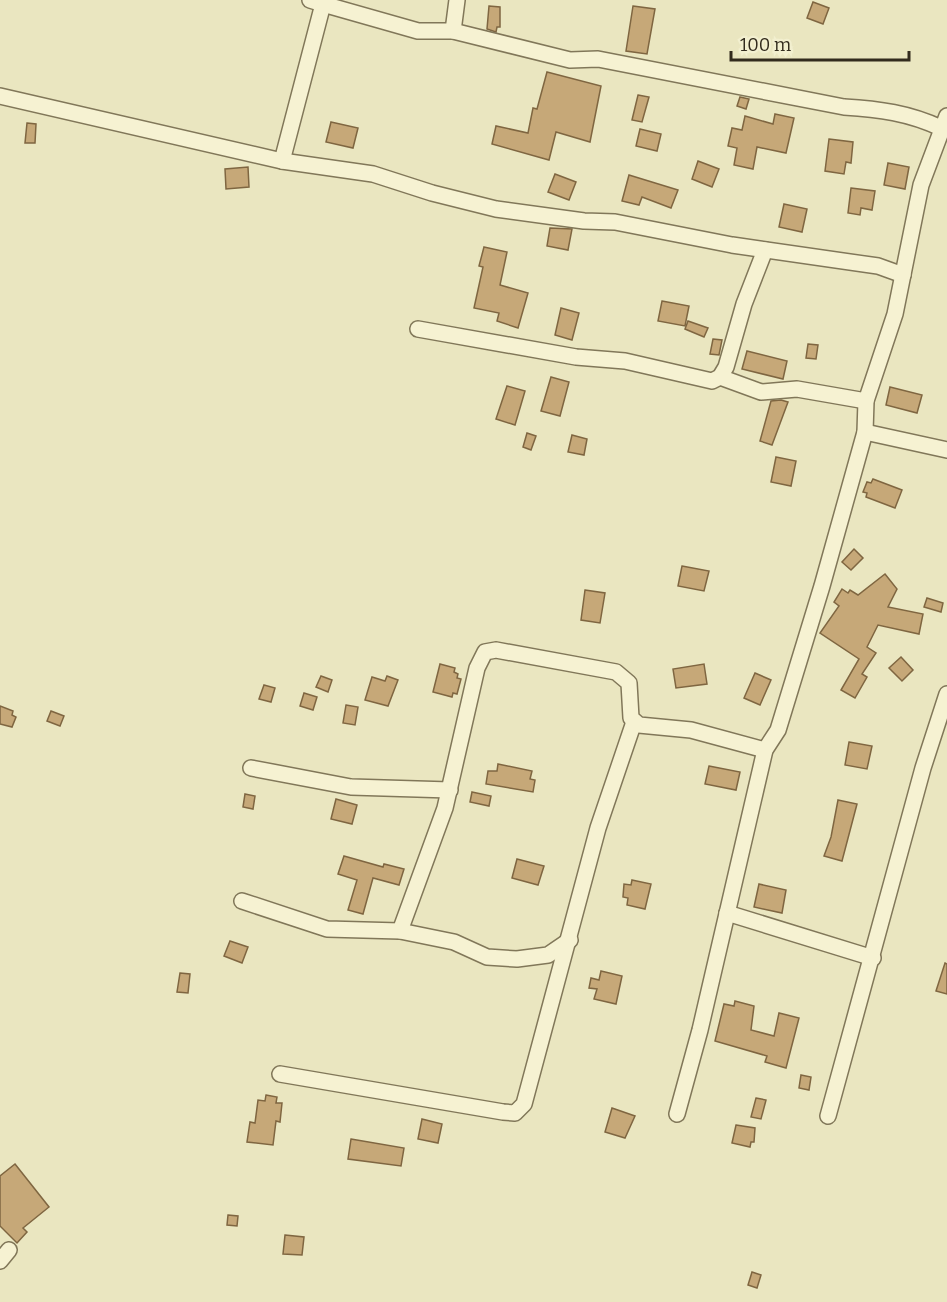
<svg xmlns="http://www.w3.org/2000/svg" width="947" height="1302" viewBox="0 0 947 1302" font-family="Bitter,serif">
	<rect width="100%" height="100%" fill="#eae6c0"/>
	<!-- building -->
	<g fill="#c6a878" stroke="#7f6641" stroke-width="1.5">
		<polygon points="813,2 829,8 823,24 807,18"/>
		<polygon points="489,6 500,7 500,27 497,27 496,32 487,29"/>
		<polygon points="633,6 655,9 647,54 626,51"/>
		<polygon points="547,72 601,86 590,142 556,132 549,160 492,144 496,126 528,133 533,108 537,109"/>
		<polygon points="638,95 649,97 642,122 632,120"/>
		<polygon points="740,97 749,99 746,109 737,106"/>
		<polygon points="775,114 794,118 786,153 757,147 753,169 734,165 737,148 728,146 732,128 742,130 745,116 773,124"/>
		<polygon points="331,122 358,128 353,148 326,142"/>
		<polygon points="27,123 36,124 35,143 25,143"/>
		<polygon points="640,129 661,134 657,151 636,146"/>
		<polygon points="829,139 853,142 851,163 846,162 844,174 825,171"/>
		<polygon points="698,161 719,169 712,187 692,179"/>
		<polygon points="888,163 909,167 905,189 884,185"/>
		<polygon points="248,167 249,187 226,189 225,169"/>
		<polygon points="555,174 576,182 569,200 548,192"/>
		<polygon points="629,175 678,190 671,208 642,197 639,205 622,201"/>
		<polygon points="851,188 875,191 872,210 861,208 860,215 848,213"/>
		<polygon points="784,204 807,209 802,232 779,227"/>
		<polygon points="550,228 572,229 568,250 547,246"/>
		<polygon points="484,247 507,252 500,285 528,293 518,328 497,321 499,313 474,308 483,267 479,266"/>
		<polygon points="662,301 689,306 685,326 658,321"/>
		<polygon points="561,308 579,313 572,340 555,335"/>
		<polygon points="688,321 708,328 704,337 685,329"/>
		<polygon points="713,339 722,340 719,355 710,354"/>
		<polygon points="808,344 818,345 816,359 806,358"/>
		<polygon points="747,351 787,361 783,379 742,369"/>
		<polygon points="551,377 569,382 560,416 541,411"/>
		<polygon points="507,386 525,391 515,425 496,419"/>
		<polygon points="890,387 922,395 917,413 886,405"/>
		<polygon points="781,400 788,402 772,445 760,441 771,401"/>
		<polygon points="527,433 536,436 531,450 523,447"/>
		<polygon points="572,435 587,439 584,455 568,452"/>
		<polygon points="776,457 796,461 791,486 771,482"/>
		<polygon points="873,479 902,490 895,508 866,497 867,493 863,492 867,482 871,483"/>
		<polygon points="854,549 863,558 851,570 842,562"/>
		<polygon points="682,566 709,571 704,591 678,586"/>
		<polygon points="885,574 897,589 888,607 923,614 919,634 878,625 867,647 876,653 862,674 867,677 855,698 841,690 859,659 820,633 839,606 834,602 842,589 848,593 850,590 858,595"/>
		<polygon points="585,590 605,593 600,623 581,620"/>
		<polygon points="927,598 943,603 941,612 924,607"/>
		<polygon points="901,657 913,670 902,681 889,668"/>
		<polygon points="440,664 455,668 454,672 458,674 457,678 461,679 457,694 453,693 452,697 433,692"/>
		<polygon points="704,664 707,684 676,688 673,669"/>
		<polygon points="755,673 771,680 760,705 744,698"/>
		<polygon points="321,676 332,680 328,692 316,687"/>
		<polygon points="387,676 398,680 388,706 365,700 372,677 385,681"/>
		<polygon points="264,685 275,688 271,702 259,699"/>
		<polygon points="304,693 317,697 313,710 300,706"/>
		<polygon points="346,705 358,707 355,725 343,723"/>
		<polygon points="0,706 13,711 12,715 16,717 12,727 0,724"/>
		<polygon points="51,711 64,716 60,726 47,721"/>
		<polygon points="849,742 872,746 867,769 845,765"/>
		<polygon points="498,764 532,771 530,779 535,780 533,792 486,784 488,771 497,771"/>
		<polygon points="709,766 740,772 736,790 705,784"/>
		<polygon points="472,792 491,796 489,806 470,802"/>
		<polygon points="245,794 255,796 253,809 243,807"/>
		<polygon points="336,799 357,805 352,824 331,819"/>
		<polygon points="838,800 857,804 842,861 824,856 831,837"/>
		<polygon points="344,856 383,867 384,864 404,869 399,885 373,878 363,914 348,910 357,880 338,874"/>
		<polygon points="517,859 544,866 538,885 512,878"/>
		<polygon points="632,880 651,884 645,909 627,905 628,898 623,897 624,884 631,885"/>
		<polygon points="759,884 786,890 782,913 754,907"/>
		<polygon points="230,941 248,947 242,963 224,956"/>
		<polygon points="945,963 947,964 947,994 936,991"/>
		<polygon points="601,971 622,976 616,1004 594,999 597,989 589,988 591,978 599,980"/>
		<polygon points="180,973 190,974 188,993 177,992"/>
		<polygon points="735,1001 754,1006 751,1030 774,1036 779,1013 799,1018 786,1068 765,1062 767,1056 715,1041 724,1004 734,1006"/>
		<polygon points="801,1075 811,1077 809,1090 799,1088"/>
		<polygon points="266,1095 277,1097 276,1103 282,1103 280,1122 276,1121 273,1145 247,1142 250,1122 255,1123 258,1100 265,1101"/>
		<polygon points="756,1098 766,1100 761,1119 751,1117"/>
		<polygon points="612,1108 635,1116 625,1138 605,1132"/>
		<polygon points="422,1119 442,1124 438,1143 418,1139"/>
		<polygon points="736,1125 755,1128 754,1142 751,1142 750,1147 732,1143"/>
		<polygon points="351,1139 404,1148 401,1166 348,1159"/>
		<polygon points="15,1164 49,1207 23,1228 27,1232 17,1243 0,1226 0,1176"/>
		<polygon points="228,1215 238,1216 237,1226 227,1225"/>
		<polygon points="285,1235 304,1237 302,1255 283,1254"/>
		<polygon points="752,1272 761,1275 757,1288 748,1285"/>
	</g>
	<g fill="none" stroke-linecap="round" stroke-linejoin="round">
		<defs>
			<g id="minor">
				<path d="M323,4L418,31H453L570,60L598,59L844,107C879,109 909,113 941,128"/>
				<polyline points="453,31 457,0"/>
				<polyline points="0,96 282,161 373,174 432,193 496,209 584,221 615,222 732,245 878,266 903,275"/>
				<polyline points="282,161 323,4 310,0"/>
				<polyline points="418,329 576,357 625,361 712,381 720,377 726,367 744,304 765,250"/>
				<polyline points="720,377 761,392 797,389 866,401"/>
				<polyline points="865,432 947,450"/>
				<polyline points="251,768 351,787 450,790"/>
				<polyline points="242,901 327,929 400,931 454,942 487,957 517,959 548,955 570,940"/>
				<polyline points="727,913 873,958"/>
				<polyline points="400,931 445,808 477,668 485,652 496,650 616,672 629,683 631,718 639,725 691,730 765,750"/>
				<polyline points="280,1074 503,1112 515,1113 524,1104 598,828 634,722"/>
				<polyline points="677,1114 700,1030 765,750 778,730 822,586 865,432 866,401 895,314 921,185 947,116"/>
				<polyline points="828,1116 923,768 947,694"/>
				<polyline points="0,1261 9,1250"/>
			</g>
		</defs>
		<!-- minor casing -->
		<use href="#minor" stroke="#817759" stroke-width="18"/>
		<!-- minor -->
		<use href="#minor" stroke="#f6f2d2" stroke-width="15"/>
	</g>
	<!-- scale -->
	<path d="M731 51v9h178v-9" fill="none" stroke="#322b1d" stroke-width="3"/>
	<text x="740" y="51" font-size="18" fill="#322b1d" stroke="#f2efcf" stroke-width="4.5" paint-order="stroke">100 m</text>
</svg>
